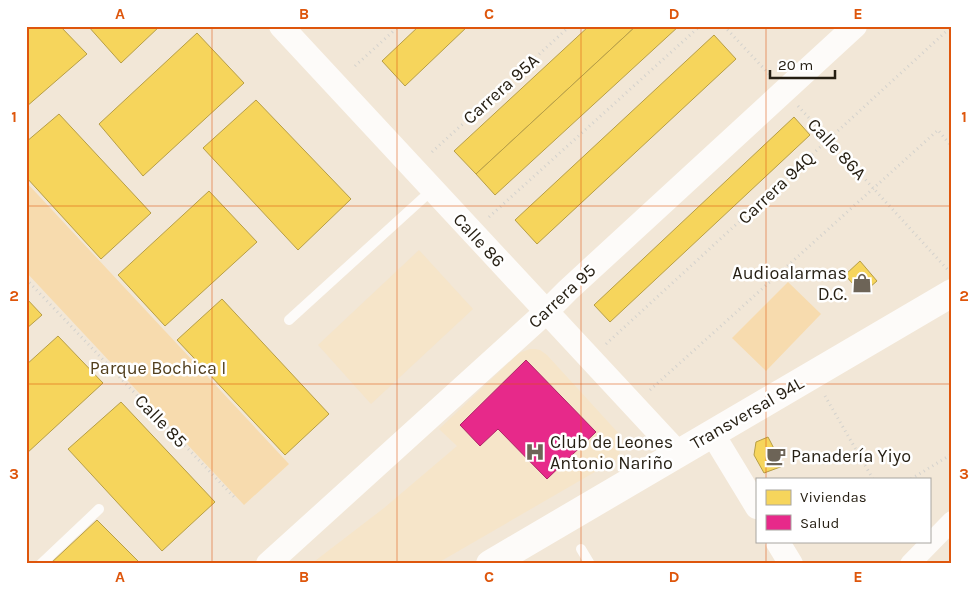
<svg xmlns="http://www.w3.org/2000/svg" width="978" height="590" viewBox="0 0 978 590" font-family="Karla,sans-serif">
	<rect width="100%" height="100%" fill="#f2e7d7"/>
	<!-- built -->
	<g fill="#f6e5c9">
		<polygon points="419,250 473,309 371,404 318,345"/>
		<polygon points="530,349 535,349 540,350 547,355 621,436 619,458 436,564 311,564 384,508 457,446 439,429 519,353"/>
	</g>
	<!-- green -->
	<g fill="#f7dbae">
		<polygon points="26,182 289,464 244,505 26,272"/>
		<polygon points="788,282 821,314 766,371 732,338"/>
	</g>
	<!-- homes -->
	<g fill="#f6d55c" stroke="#b79e46">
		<polygon points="26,26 60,26 87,54 26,107"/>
		<polygon points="88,26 160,26 121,63"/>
		<polygon points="419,26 468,26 405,86 382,61"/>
		<polygon points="589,26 636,26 476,174 454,151"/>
		<polygon points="636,26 679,26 495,195 476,174"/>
		<polygon points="197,33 244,83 143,176 99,124"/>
		<polygon points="714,35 736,59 537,244 515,220"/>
		<polygon points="256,100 351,199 298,250 203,148"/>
		<polygon points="59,114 151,213 101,259 26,177 26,142"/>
		<polygon points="794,117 810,135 610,322 594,305"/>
		<polygon points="209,191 257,242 165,326 118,275"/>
		<polygon points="860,261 877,281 862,294 845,275"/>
		<polygon points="26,298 42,315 26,329"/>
		<polygon points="222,299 329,414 285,455 177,340"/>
		<polygon points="58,336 103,383 26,454 26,365"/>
		<polygon points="121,402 215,502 162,551 68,449"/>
		<polygon points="768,437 783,466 764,473 754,455 756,442"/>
		<polygon points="97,520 141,564 50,564"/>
	</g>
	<!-- health -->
	<polygon fill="#e7298a" stroke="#ad2666" points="526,360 596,432 547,479 498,429 480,446 460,425"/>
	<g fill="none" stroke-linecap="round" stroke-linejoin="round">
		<!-- path -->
		<g stroke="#d4d2cd" stroke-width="3" stroke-dasharray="1 4" stroke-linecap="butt">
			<polyline points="724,26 769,74"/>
			<polyline points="355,66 399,26"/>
			<polyline points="798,106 948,270"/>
			<polyline points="432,152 570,26"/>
			<polyline points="489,217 700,26"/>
			<polyline points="26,279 234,497"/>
			<polyline points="606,344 952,26"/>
			<polyline points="650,390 938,130 952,147"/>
			<polyline points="825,396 873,479"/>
			<polyline points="911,479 952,454"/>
		</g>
		<!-- service -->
		<g stroke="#fdfbf9" stroke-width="10">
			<polyline points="289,320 432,190"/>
			<polyline points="581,549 590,564"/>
			<polyline points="41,564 99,509"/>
		</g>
		<!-- minor -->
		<polyline stroke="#fdfbf9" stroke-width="20" points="910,564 952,521"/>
		<!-- tertiary -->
		<g stroke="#fdfbf9" stroke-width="24">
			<polyline points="281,26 678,453"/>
			<polyline points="712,433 757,507"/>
			<polyline points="777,541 791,564"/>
			<polyline points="268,564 546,312 568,290 855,26"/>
		</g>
		<!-- secondary -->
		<polyline stroke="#fdfbf9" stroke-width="28" points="490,564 952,293"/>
	</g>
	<!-- grid -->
	<path fill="none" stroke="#de560c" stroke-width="1" stroke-opacity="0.55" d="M212,26V564M397,26V564M581,26V564M766,26V479M26,206H952M26,384H952M766,541V564"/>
	<!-- icons -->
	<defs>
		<symbol id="shop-bare" viewBox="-9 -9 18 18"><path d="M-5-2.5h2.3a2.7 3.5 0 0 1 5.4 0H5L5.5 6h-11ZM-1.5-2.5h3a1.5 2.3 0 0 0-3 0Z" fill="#6d6457" stroke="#fff" stroke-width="2.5" paint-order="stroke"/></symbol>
		<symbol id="hospital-bare" viewBox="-9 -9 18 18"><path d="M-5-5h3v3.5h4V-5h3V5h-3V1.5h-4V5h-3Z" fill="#6d6457" stroke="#fff" stroke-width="2.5" paint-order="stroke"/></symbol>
		<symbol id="cafe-bare" viewBox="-9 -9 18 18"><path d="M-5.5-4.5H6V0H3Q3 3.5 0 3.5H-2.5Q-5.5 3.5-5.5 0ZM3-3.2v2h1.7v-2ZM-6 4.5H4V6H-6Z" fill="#6d6457" stroke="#fff" stroke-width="2.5" paint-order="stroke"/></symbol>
	</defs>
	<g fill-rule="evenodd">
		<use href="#shop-bare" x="848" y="269" width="28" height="28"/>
		<use href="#hospital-bare" x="521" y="438" width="28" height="28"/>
		<use href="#cafe-bare" x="762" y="442" width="28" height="28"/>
	</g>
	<g text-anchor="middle" stroke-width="5" stroke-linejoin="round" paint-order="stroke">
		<!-- street labels -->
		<g font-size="18" fill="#251e12" stroke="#fff">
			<text transform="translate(501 89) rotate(-42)" y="6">Carrera 95A</text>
			<text transform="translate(837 149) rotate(47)" y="6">Calle 86A</text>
			<text transform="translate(776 188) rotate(-43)" y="6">Carrera 94Q</text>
			<text transform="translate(479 240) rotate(47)" y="6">Calle 86</text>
			<text transform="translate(562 296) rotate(-43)" y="6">Carrera 95</text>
			<text transform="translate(747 413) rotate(-30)" y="6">Transversal 94L</text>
			<text transform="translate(161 421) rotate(46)" y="6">Calle 85</text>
		</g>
		<!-- poi labels -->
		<g font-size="18" fill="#251e12" stroke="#fff" text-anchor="start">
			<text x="847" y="279" text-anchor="end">Audioalarmas<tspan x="847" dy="21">D.C.</tspan></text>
			<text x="550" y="448">Club de Leones<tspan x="550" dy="21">Antonio Nariño</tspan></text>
			<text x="791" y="462">Panadería Yiyo</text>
		</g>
		<!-- park labels -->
		<g font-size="18" fill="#513e1c" stroke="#fff">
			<text x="158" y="374">Parque Bochica I</text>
		</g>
	</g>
	<!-- border -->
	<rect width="978" height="590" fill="none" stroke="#ffffff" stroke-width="55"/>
	<!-- legend -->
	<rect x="756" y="478" width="175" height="65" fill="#ffffff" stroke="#a8a5a0"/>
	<rect x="766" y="490" width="25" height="15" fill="#f6d55c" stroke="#a8a5a0"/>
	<text x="800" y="502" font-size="15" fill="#251e12">Viviendas</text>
	<rect x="766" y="515" width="25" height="15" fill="#e7298a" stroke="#a8a5a0"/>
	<text x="800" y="528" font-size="15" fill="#251e12">Salud</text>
	<!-- scale -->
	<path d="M770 70v8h65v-8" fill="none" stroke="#251e12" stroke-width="2.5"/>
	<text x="778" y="70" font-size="15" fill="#251e12" stroke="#ffffff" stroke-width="4" paint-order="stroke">20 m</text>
	<rect x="28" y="28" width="922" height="534" fill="none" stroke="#de560c" stroke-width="2"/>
	<g font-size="16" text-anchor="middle" font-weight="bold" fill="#de560c">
		<text x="120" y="19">A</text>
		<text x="304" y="19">B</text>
		<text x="489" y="19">C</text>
		<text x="674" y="19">D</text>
		<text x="858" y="19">E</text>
		<text x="14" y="122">1</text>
		<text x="964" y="122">1</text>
		<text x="14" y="301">2</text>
		<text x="964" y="301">2</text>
		<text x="14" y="479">3</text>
		<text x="964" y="479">3</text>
		<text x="120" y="582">A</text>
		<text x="304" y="582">B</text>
		<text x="489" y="582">C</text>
		<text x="674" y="582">D</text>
		<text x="858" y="582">E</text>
	</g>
</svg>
